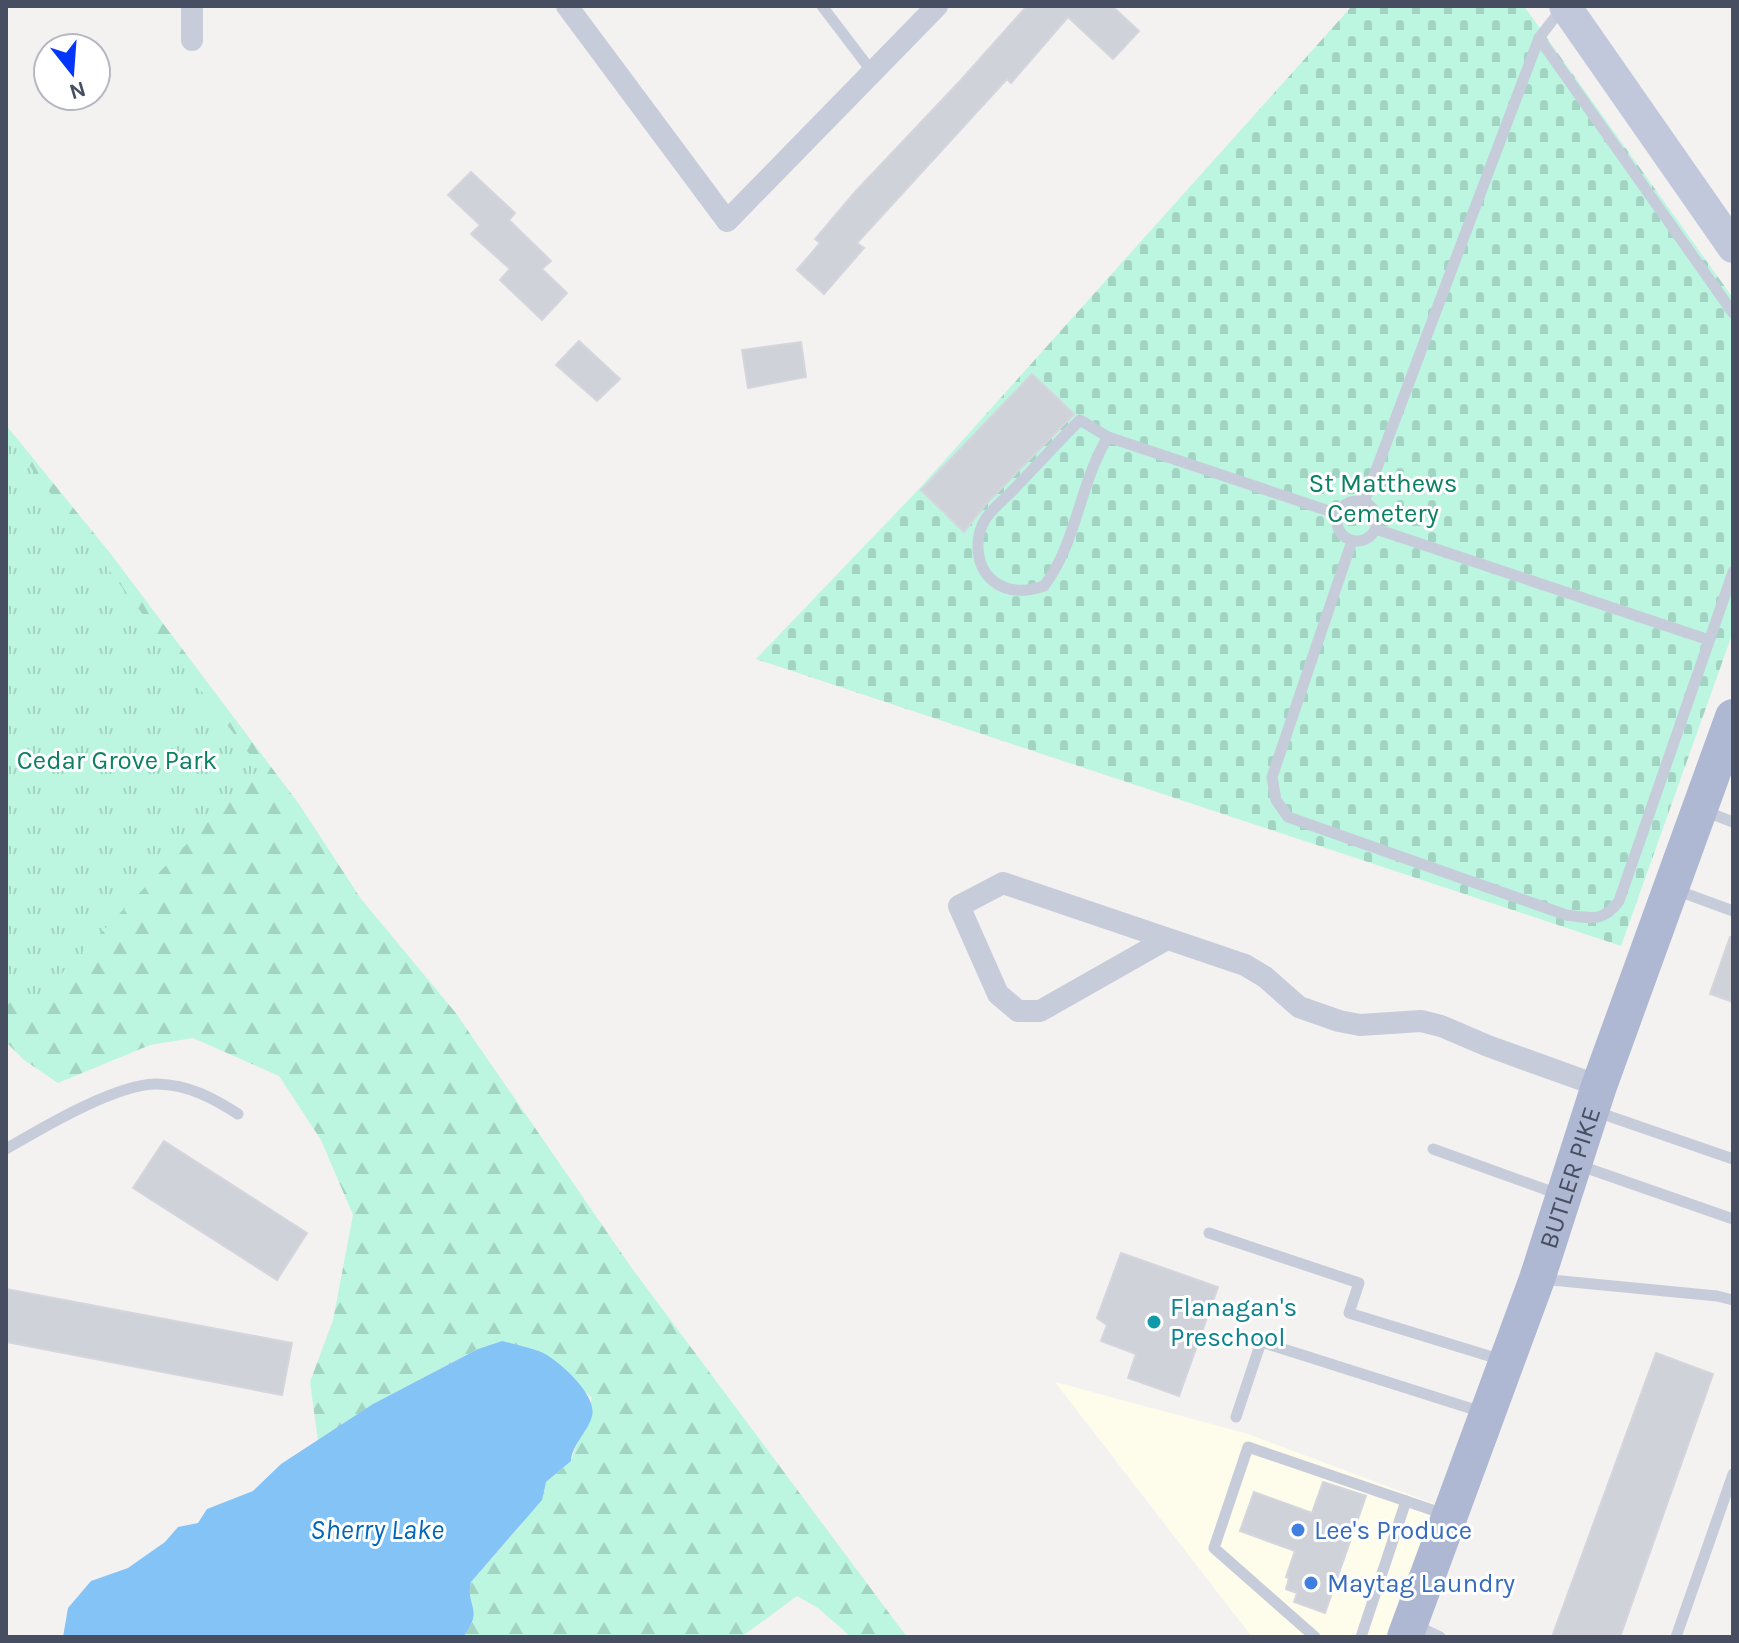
<svg xmlns="http://www.w3.org/2000/svg" width="1739" height="1643" viewBox="0 0 1739 1643" font-family="Karla,sans-serif">
	<defs>
		<pattern id="forest-firs" width="22" height="20" patternUnits="userSpaceOnUse" patternTransform="scale(2)"><rect width="22" height="20" fill="#bcf5e0"/><path d="M5 1l3.5 6h-7zM16 11l3.5 6h-7z" fill="#a3d4c3"/></pattern>
		<pattern id="cemetery-stones" width="16" height="16" patternUnits="userSpaceOnUse" patternTransform="scale(2)"><rect width="16" height="16" fill="#bcf5e0"/><path d="M2 7V4a2 2 0 0 1 4 0v3zM10 15v-3a2 2 0 0 1 4 0v3z" fill="#a3d4c3"/></pattern>
		<pattern id="park-tufts" width="24" height="20" patternUnits="userSpaceOnUse" patternTransform="scale(2)"><rect width="24" height="20" fill="#bcf5e0"/><path d="M3 7l-1-3M5 7V3M7 7l1-3M15 17l-1-3M17 17v-4M19 17l1-3" fill="none" stroke="#a3d4c3"/></pattern>
	</defs>
	<rect width="100%" height="100%" fill="#f4f2f1"/>
	<!-- commercial -->
	<polygon fill="#fefdeb" points="1055,1382 1248,1434 1450,1510 1405,1637 1252,1637"/>
	<!-- forest -->
	<path fill="url(#forest-firs)" d="M6,425L110,553L299,804L361,899L455,1012L631,1267L907,1637H851L818,1608L797,1596L741,1637H463C485,1609 465,1606 471,1582L520,1526L546,1482L571,1461L592,1398L542,1352L502,1341L478,1349L373,1404L318,1441L310,1382L333,1320L353,1215L321,1140L279,1076L193,1038L150,1045L58,1083L24,1060L6,1042Z"/>
	<!-- cemetery -->
	<polygon fill="url(#cemetery-stones)" points="1352,6 1524,6 1733,298 1733,632 1621,946 756,659 918,490"/>
	<!-- park -->
	<polygon fill="url(#park-tufts)" points="6,435 260,768 37,999 6,993"/>
	<!-- water -->
	<path fill="#84c3f6" d="M502,1341C514,1344 527,1347 539,1351C557,1358 598,1395 592,1416C588,1432 572,1444 571,1461L546,1482L542,1500L471,1582C465,1606 485,1609 463,1637H63L68,1608L91,1581L128,1568L165,1542L178,1527L198,1523L207,1509L253,1491L281,1464L373,1404L478,1349Z"/>
	<!-- building -->
	<g fill="#d0d2d9" stroke="#d5d5dd" stroke-width="2">
		<polygon points="1027,6 1112,6 1139,31 1113,59 1068,17 1011,83 1007,79 857,243 864,248 824,294 797,270 820,243 815,239 855,192 960,81"/>
		<polygon points="471,172 515,213 509,220 551,261 542,269 567,293 542,320 500,280 510,269 471,234 480,225 448,195"/>
		<polygon points="579,341 620,379 597,401 556,365"/>
		<polygon points="801,342 806,377 748,388 742,350"/>
		<polygon points="1032,374 1074,414 986,504 964,532 921,490"/>
		<polygon points="1730,937 1733,937 1733,1002 1710,994"/>
		<polygon points="164,1141 307,1233 277,1280 133,1188"/>
		<polygon points="1121,1253 1218,1287 1179,1396 1128,1378 1136,1354 1101,1341 1107,1325 1097,1318"/>
		<polygon points="6,1289 292,1343 282,1395 6,1342"/>
		<polygon points="1656,1353 1713,1374 1620,1637 1552,1637"/>
		<polygon points="1323,1482 1366,1496 1325,1613 1294,1602 1297,1593 1286,1589 1289,1578 1286,1577 1295,1551 1240,1531 1254,1492 1312,1513"/>
	</g>
	<g fill="none" stroke-linecap="round" stroke-linejoin="round">
		<!-- lane -->
		<g stroke="#c7ccda" stroke-width="11">
			<polyline points="822,6 873,73"/>
			<polyline points="1539,38 1733,313"/>
			<path d="M1108,437C1079,484 1077,543 1044,586C1026,592 1007,593 992,580C975,565 974,537 986,518C994,507 1007,497 1016,487C1037,465 1058,442 1080,420L1108,437L1338,514"/>
			<circle cx="1357" cy="521" r="20"/>
			<polyline points="1364,502 1539,38 1563,7"/>
			<polyline points="1376,529 1709,640"/>
			<path d="M1352,541L1272,777L1276,800L1288,817L1566,915C1590,918 1603,923 1619,901L1733,572"/>
			<polyline points="1704,811 1733,822"/>
			<polyline points="1673,889 1733,911"/>
			<polyline points="1597,1112 1733,1159"/>
			<path d="M6,1149C42,1128 117,1083 158,1084C189,1085 213,1098 238,1114"/>
			<polyline points="1433,1149 1558,1194"/>
			<polyline points="1578,1165 1733,1219"/>
			<polyline points="1209,1233 1359,1283 1349,1313 1502,1360"/>
			<polyline points="1541,1279 1717,1296 1733,1300"/>
			<polyline points="1236,1417 1261,1342 1482,1412"/>
			<polyline points="1415,1625 1440,1637"/>
			<polyline points="1315,1637 1214,1548 1248,1447 1444,1514"/>
			<polyline points="1361,1637 1406,1501"/>
			<polyline points="1676,1637 1733,1474"/>
		</g>
		<!-- street -->
		<g stroke="#c7ccda" stroke-width="22">
			<polyline points="192,6 192,40"/>
			<polyline points="567,6 727,221 937,6"/>
			<polyline points="1167,939 1040,1011 1018,1011 998,994 959,906 1003,883 1245,965 1265,977 1299,1007 1339,1021 1360,1025 1421,1021 1441,1026 1488,1046 1599,1086"/>
		</g>
		<!-- secondary -->
		<polyline stroke="#c2c8dc" stroke-width="32" points="1565,6 1733,247"/>
		<!-- primary -->
		<path stroke="#aeb8d3" stroke-width="36" id="s1" d="M1405,1637L1537,1279L1599,1086L1733,717"/>
	</g>
	<!-- markers -->
	<circle fill="#0f9aa8" stroke="#fff" stroke-width="3" cx="1154" cy="1322" r="8"/>
	<g fill="#3f7fe0" stroke="#fff" stroke-width="3">
		<circle cx="1298" cy="1530" r="8"/>
		<circle cx="1311" cy="1583" r="8"/>
	</g>
	<g text-anchor="middle" stroke-width="6" stroke-linejoin="round" paint-order="stroke">
		<!-- park labels -->
		<g font-size="26" fill="#0c8163" stroke="#fff">
			<text x="1383" y="492">St Matthews<tspan x="1383" dy="30">Cemetery</tspan></text>
			<text x="117" y="769">Cedar Grove Park</text>
		</g>
		<!-- street labels -->
		<g font-size="26" fill="#474e61" stroke="#fff">
			<text dy="9" stroke="none"><textPath href="#s1" startOffset="488">BUTLER PIKE</textPath></text>
		</g>
		<!-- culture labels -->
		<g font-size="26" fill="#0d838f" stroke="#fff" text-anchor="start">
			<text x="1170" y="1316">Flanagan's<tspan x="1170" dy="30">Preschool</tspan></text>
		</g>
		<!-- shop labels -->
		<g font-size="26" fill="#366cbe" stroke="#fff" text-anchor="start">
			<text x="1314" y="1539">Lee's Produce</text>
			<text x="1327" y="1592">Maytag Laundry</text>
		</g>
		<!-- water labels -->
		<g font-size="28" font-style="italic" fill="#0067bb" stroke="#fff">
			<text x="377" y="1539">Sherry Lake</text>
		</g>
	</g>
	<!-- border -->
	<rect width="1739" height="1643" fill="none" stroke="#474e61" stroke-width="16"/>
	<!-- north arrow -->
	<g transform="translate(72 72) rotate(163)"><circle r="38" fill="#ffffff" stroke="#b5b8c0" stroke-width="2"/>
	<path d="M0-6L14 30L0 20L-14 30Z" fill="#0435fb"/>
	<text y="-12" font-size="22" font-weight="bold" text-anchor="middle" fill="#474e61">N</text>
	</g>
</svg>
